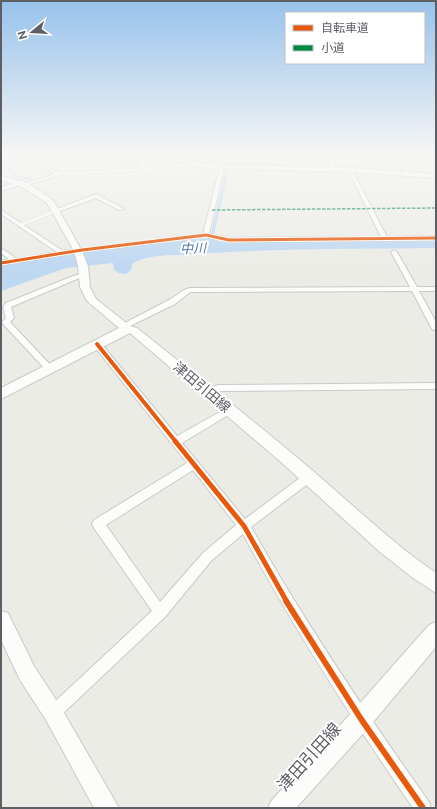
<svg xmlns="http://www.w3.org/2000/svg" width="437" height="809" viewBox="0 0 437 809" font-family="'Public Sans','Noto Sans JP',sans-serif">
	<rect width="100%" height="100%" fill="#ecece7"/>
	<!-- water -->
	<path fill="#bfd8f2" d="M225,173H228L213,238L217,241H436V248C356,249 275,248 195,254C175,256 149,253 132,264L131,270L126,274L119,273L114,270L113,263L66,268L1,291V265L18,261L85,251L210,238Z"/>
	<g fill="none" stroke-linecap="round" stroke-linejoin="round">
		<!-- stream -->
		<polyline stroke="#bfd8f2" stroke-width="1.5" points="1,161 16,176 31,179 33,181"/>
	</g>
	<!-- building -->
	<polygon fill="#d6d5d2" stroke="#dbdad6" points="138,156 139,167 122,168 122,157"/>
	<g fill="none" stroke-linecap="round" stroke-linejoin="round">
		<defs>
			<g id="lane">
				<polyline points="59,174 138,170 195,164"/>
				<polyline points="21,225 55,211"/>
			</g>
			<g id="street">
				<polygon points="61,153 67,153 41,164 61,173 61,175 23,186 23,184 55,174 36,164 39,160"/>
				<polygon points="326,153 330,153 335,170 331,169 326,157"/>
				<polygon points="398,153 403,153 405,155 397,157 411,173 411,175 407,175 392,157 373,157 371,156"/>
				<polygon points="436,155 436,159 432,158 432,156"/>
				<polygon points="222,166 224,167 209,234 229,238 381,237 348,170 350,169 352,170 387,237 436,236 436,240 229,242 206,237 82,252 1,265 1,261 10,260 1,253 1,248 17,259 57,252 1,214 1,210 63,251 203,234 220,167"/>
				<polygon points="20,182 22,182 22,184 1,191 1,187"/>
				<polygon points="96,194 124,209 119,210 96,198 57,212 52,211"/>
				<polygon points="394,250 397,252 417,287 436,287 436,291 419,291 436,322 436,331 432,329 412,291 190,292 175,304 126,328 123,328 119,326 169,300 184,290 190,288 410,287 391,252"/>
				<polygon points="85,273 87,274 87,276 77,279 11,307 14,318 10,322 54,369 53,371 47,371 3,324 2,322 6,318 3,307 6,303 73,276"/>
				<path d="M97,341L100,342L177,436L227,408H233L235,410L233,412L182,443L245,519L305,474L309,473L313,474L314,477L313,480L251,527C305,623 366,713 429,802L431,808H413C352,719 294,629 243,534L211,561L165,617L58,718L53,720L48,718L46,713L48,708L152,611L94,528L92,524L94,520L187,463L94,346L93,344L94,342ZM193,470L236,525L203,553L160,602L106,525Z"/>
				<polygon points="436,383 436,389 219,391 207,394 203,391 204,389 219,385"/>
			</g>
			<g id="secondary">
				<polygon points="143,153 154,153 205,164 350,168 436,174 436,178 350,172 205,168 146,155"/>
				<path d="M1,176L28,183L53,200L82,251L88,266L90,287L96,299L130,326L137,328C196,375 255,422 313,471C354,506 392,543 436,573V593L413,578L380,552L281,462L130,333L1,399V388L119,328L87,301L80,287L78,266L74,251L47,203L22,187L1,180Z"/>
				<polygon points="1,611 8,613 34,666 60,706 119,808 94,808 46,720 20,680 1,640"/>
				<polygon points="436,622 436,647 369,727 296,808 268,808 272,800 353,711 429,625"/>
			</g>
		</defs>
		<!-- lane casing -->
		<use href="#lane" stroke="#c9c9c9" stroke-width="3.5"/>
		<!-- street casing -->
		<use href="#street" stroke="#c9c9c9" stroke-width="2"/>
		<!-- secondary casing -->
		<use href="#secondary" stroke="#c9caca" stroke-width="2"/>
		<!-- lane -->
		<use href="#lane" stroke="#fcfcfb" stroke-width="2.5"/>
		<!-- street -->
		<use href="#street" fill="#fcfcfb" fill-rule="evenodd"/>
		<!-- secondary -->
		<use href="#secondary" fill="#fcfcfb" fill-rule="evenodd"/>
		<!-- quiet -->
		<polyline stroke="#00873e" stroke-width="1.5" stroke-dasharray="3.5 1.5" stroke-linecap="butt" points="212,210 436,208"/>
		<defs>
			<polyline id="cycleway-far3" points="1,263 82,250 206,235 229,240 436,238"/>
			<polyline id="cycleway-far2" points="97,344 176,442"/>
			<polyline id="cycleway-far1" points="175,441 244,526 287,602"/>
			<polyline id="cycleway" points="286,601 361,719 423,808"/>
		</defs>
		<!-- cycleway-far3 casing -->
		<use href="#cycleway-far3" stroke="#fff" stroke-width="5"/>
		<!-- cycleway-far2 casing -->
		<use href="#cycleway-far2" stroke="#fff" stroke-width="6"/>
		<!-- cycleway-far1 casing -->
		<use href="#cycleway-far1" stroke="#fff" stroke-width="8"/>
		<!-- cycleway casing -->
		<use href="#cycleway" stroke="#fff" stroke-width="9"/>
		<!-- cycleway-far3 -->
		<use href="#cycleway-far3" stroke="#e8590c" stroke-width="3"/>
		<!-- cycleway-far2 -->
		<use href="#cycleway-far2" stroke="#e8590c" stroke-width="4"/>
		<!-- cycleway-far1 -->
		<use href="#cycleway-far1" stroke="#e8590c" stroke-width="5"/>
		<!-- cycleway -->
		<use href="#cycleway" stroke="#e8590c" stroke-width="6"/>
	</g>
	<!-- sky -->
	<linearGradient id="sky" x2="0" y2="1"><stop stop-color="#97c2ec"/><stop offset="0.58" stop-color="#f6f6f4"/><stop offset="1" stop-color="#f6f6f4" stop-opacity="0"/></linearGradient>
	<rect width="437" height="266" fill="url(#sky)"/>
	<g text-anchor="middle" stroke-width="4" stroke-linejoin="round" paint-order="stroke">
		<!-- far-water labels -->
		<g font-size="13" font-style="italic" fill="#4d75b0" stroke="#fff">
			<text transform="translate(193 248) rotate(-2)" y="5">中川</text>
		</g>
		<!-- street labels -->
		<g font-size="14" fill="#5d5f64" stroke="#fff">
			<text transform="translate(202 387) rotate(40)" y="5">津田引田線</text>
		</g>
		<!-- near-street labels -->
		<g font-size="17" fill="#5d5f64" stroke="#fff">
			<text transform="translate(309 757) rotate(-48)" y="6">津田引田線</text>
		</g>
	</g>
	<!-- border -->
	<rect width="437" height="809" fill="none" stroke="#5d5f64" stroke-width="4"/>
	<!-- legend -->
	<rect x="285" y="12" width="140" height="52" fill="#ffffff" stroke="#bebfc1"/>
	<rect x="293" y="25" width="20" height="6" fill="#e8590c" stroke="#bebfc1"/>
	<text x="321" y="32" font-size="12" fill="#5d5f64">自転車道</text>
	<rect x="293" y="45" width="20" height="6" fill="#00873e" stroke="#bebfc1"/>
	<text x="321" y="52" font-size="12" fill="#5d5f64">小道</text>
	<!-- north arrow -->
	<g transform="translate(32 32) rotate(252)" stroke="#ffffff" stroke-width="3" paint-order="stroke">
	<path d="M0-3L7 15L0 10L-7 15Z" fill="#5d5f64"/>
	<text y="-6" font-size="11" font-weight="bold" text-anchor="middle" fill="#5d5f64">N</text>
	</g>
</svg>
